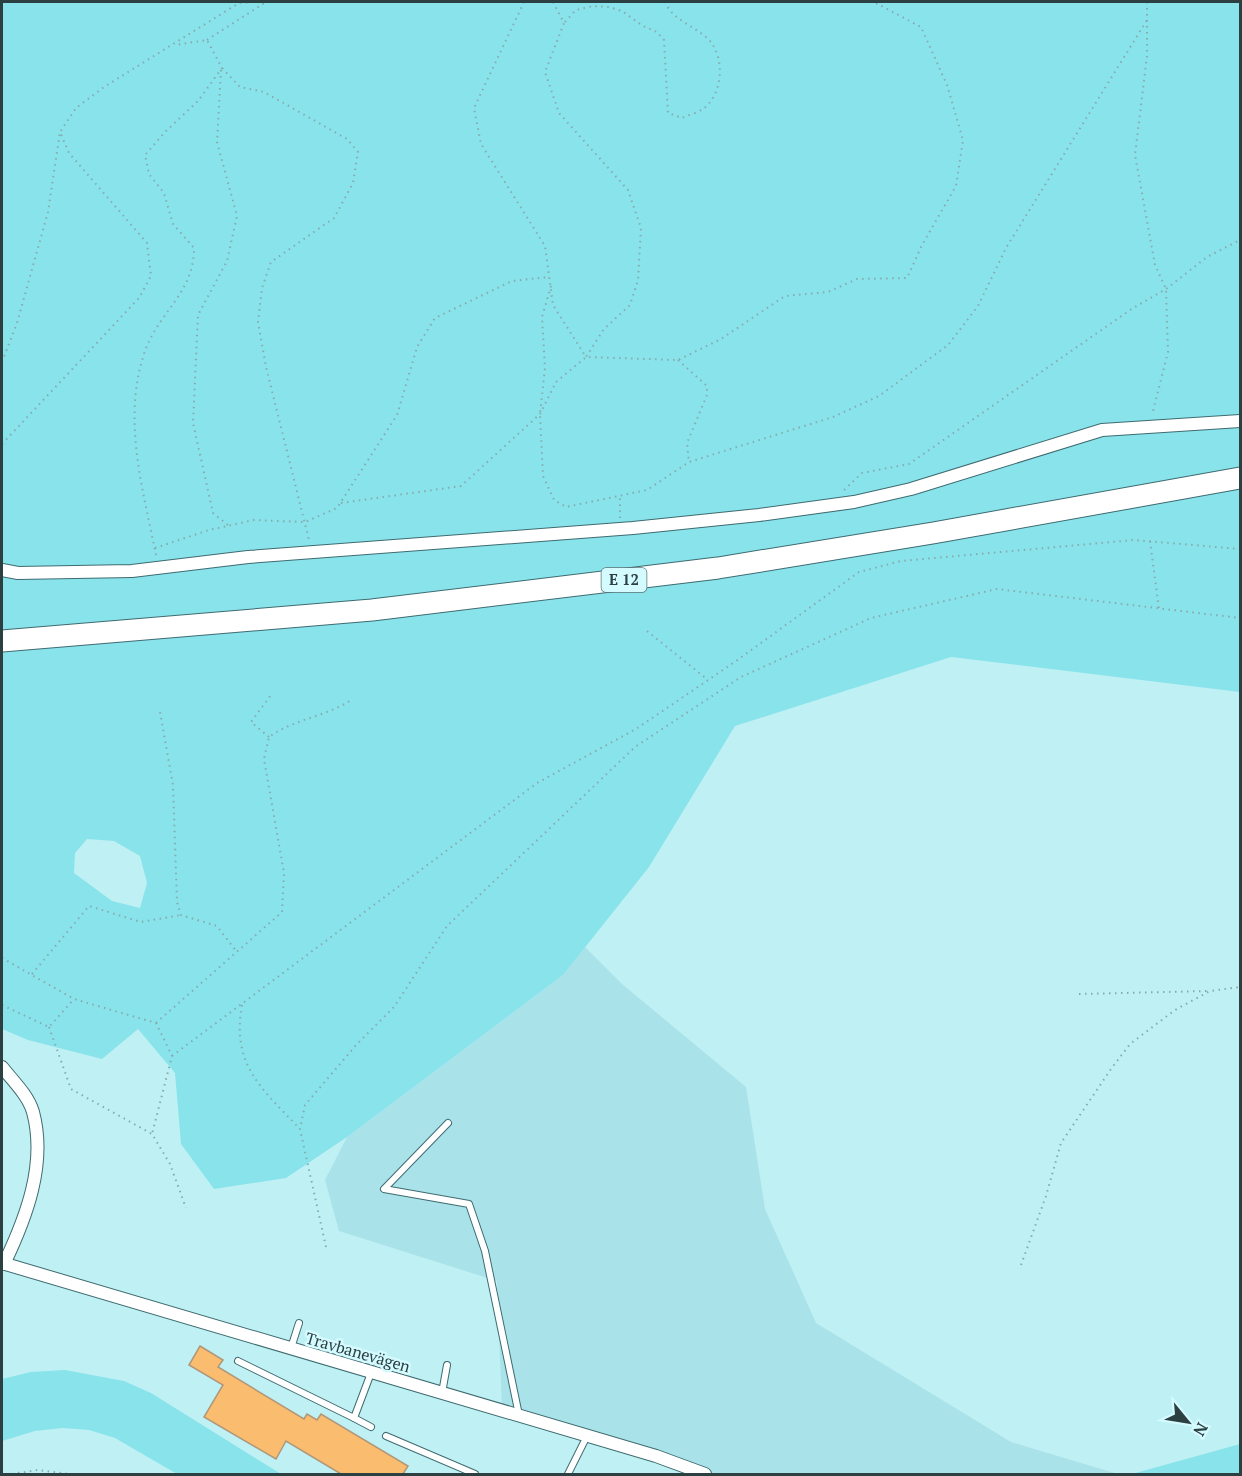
<svg xmlns="http://www.w3.org/2000/svg" width="1242" height="1476" viewBox="0 0 1242 1476" font-family="'PT Serif',serif">
	<rect width="100%" height="100%" fill="#bff0f4"/>
	<!-- built -->
	<polygon fill="#a9e3e9" points="585,947 622,984 746,1087 765,1209 816,1323 1011,1442 1118,1474 705,1474 502,1411 497,1281 339,1231 325,1180 347,1137 563,975"/>
	<!-- green -->
	<g fill="#89e3eb" fill-rule="evenodd">
		<path d="M2,2H1240V692L951,657L735,726L649,867L563,975L347,1137L286,1178L214,1189L181,1144L175,1073L138,1029L102,1059L28,1040L2,1029ZM87,839L114,841L140,856L147,883L140,908L112,901L74,873L75,853Z"/>
		<polygon points="65,1370 124,1381 151,1393 281,1474 177,1474 115,1438 89,1430 62,1428 35,1431 2,1441 2,1379 31,1372"/>
		<polygon points="1240,1444 1240,1474 1132,1474"/>
	</g>
	<!-- building -->
	<polygon fill="#fabc6e" stroke="#b0977a" stroke-width="1.5" points="200,1346 223,1360 218,1367 304,1419 307,1414 317,1420 321,1414 408,1466 403,1474 341,1474 286,1441 276,1459 204,1417 223,1385 189,1365"/>
	<g fill="none" stroke-linecap="round" stroke-linejoin="round">
		<defs>
			<g id="service">
				<polyline points="448,1123 384,1189 469,1204 485,1251 519,1415"/>
				<polyline points="291,1348 299,1323"/>
				<polyline points="238,1361 354,1418"/>
				<polyline points="442,1393 447,1365"/>
				<polyline points="371,1427 354,1418 371,1373"/>
				<polyline points="386,1436 475,1474"/>
				<polyline points="568,1474 587,1436"/>
			</g>
			<g id="minor">
				<polyline points="2,570 18,573 132,571 248,557 633,528 759,515 854,502 911,489 1102,430 1240,421"/>
				<path d="M2,1067C13,1081 28,1095 33,1112C47,1164 26,1218 4,1264"/>
				<polyline points="2,1263 656,1456 705,1474"/>
			</g>
			<polyline id="trunk" points="2,641 372,610 718,568 933,533 1240,478"/>
		</defs>
		<!-- service casing -->
		<use href="#service" stroke="#3e6b70" stroke-width="8"/>
		<!-- minor casing -->
		<use href="#minor" stroke="#3e6b70" stroke-width="14"/>
		<!-- trunk casing -->
		<use href="#trunk" stroke="#3e6b70" stroke-width="23"/>
		<!-- path -->
		<g stroke="#86abae" stroke-width="2" stroke-dasharray="1.5 4.5" stroke-linecap="butt">
			<polyline points="524,2 474,108 481,144 545,246 553,305 586,357 604,329 630,305 638,280 641,228 628,190 559,113 545,72 564,23 553,2"/>
			<polyline points="1147,2 1147,56 1135,155 1155,265 1166,289 1168,352 1152,415"/>
			<path d="M565,22L576,10L593,6L609,7L622,11L643,26L657,32L664,40L668,113L682,118C688,115 697,113 703,109C723,94 725,59 710,41C696,26 673,21 665,2"/>
			<polyline points="207,40 266,2"/>
			<polyline points="222,68 240,87 264,92 347,139 358,152 353,183 334,218 271,262 262,288 258,322 266,367 309,540"/>
			<polyline points="221,70 217,142 237,216 227,261 198,315 193,423 213,513 228,525"/>
			<polyline points="551,286 542,317 545,368 540,414 543,476 554,500 566,507 647,490 689,462 833,417 879,396 948,345 978,306 1006,248 1147,20"/>
			<polyline points="678,360 707,386 707,395 687,443 689,462"/>
			<polyline points="2,362 17,323 48,212 60,132"/>
			<polyline points="2,444 139,298 151,276 147,243 69,153 60,132 76,108 104,87 239,3 255,2"/>
			<polyline points="844,490 862,473 909,464 1133,308 1166,289 1207,257 1240,240"/>
			<polyline points="341,503 461,486 540,414 556,382 586,357 678,360 721,339 785,296 828,292 857,279 907,278 922,245 956,186 963,140 947,85 921,27 874,2"/>
			<polyline points="620,518 620,497"/>
			<polyline points="1150,541 1159,609"/>
			<polyline points="155,548 209,530 254,520 305,522 337,508 397,415 417,347 435,318 512,281 549,277"/>
			<path d="M156,555C143,490 123,422 143,357C156,313 194,295 194,248L173,224L164,193L149,174L145,155L166,131L198,101L222,68L207,40L175,45"/>
			<polyline points="647,631 708,680"/>
			<polyline points="160,712 173,785 177,902 181,915 217,926 236,951"/>
			<polyline points="269,737 251,722 271,695"/>
			<polyline points="2,958 74,999 156,1023 172,1056 152,1134"/>
			<polyline points="32,974 89,906 141,922 181,915"/>
			<polyline points="1079,994 1208,991"/>
			<polyline points="2,1005 49,1027 74,999"/>
			<path d="M242,1005C231,1065 262,1089 300,1129"/>
			<path d="M156,1023L282,912L284,873L264,759L269,737C294,719 325,717 351,700"/>
			<polyline points="49,1027 71,1089 152,1134 170,1164 186,1208"/>
			<polyline points="172,1056 537,783 636,729 736,661 859,572 901,561 1134,540 1240,549"/>
			<polyline points="326,1247 300,1129 305,1105 357,1044 394,1007 447,926 635,747 741,677 871,618 997,589 1240,618"/>
			<polyline points="1021,1265 1046,1196 1061,1143 1111,1069 1130,1044 1175,1010 1210,991 1240,987"/>
			<polyline points="12,1474 38,1470 69,1474"/>
		</g>
		<!-- service -->
		<use href="#service" stroke="#fff" stroke-width="6"/>
		<!-- minor -->
		<use href="#minor" stroke="#fff" stroke-width="12"/>
		<!-- trunk -->
		<use href="#trunk" stroke="#fff" stroke-width="21"/>
	</g>
	<g text-anchor="middle" stroke-width="5" stroke-linejoin="round" paint-order="stroke">
		<!-- shield labels -->
		<rect fill="#d4fbff" stroke="#5e777a" stroke-width="1.5" x="601.5" y="568" width="45" height="24" rx="4.5"/>
		<g font-size="15" font-weight="bold" fill="#2c3f41">
			<text x="624" y="585">E 12</text>
		</g>
		<!-- street labels -->
		<g font-size="16" fill="#2c3f41" stroke="#d4fbff">
			<text transform="translate(358 1352) rotate(16)" y="6">Travbanevägen</text>
		</g>
	</g>
	<!-- border -->
	<rect width="1242" height="1476" fill="none" stroke="#2c3f41" stroke-width="6"/>
	<!-- north arrow -->
	<g transform="translate(1188 1422) rotate(120)" stroke="#d4fbff" stroke-width="4.5" paint-order="stroke">
	<path d="M0-4.5L10 22L0 15L-10 22Z" fill="#2c3f41"/>
	<text y="-9" font-size="16" font-weight="bold" text-anchor="middle" fill="#2c3f41">N</text>
	</g>
</svg>
